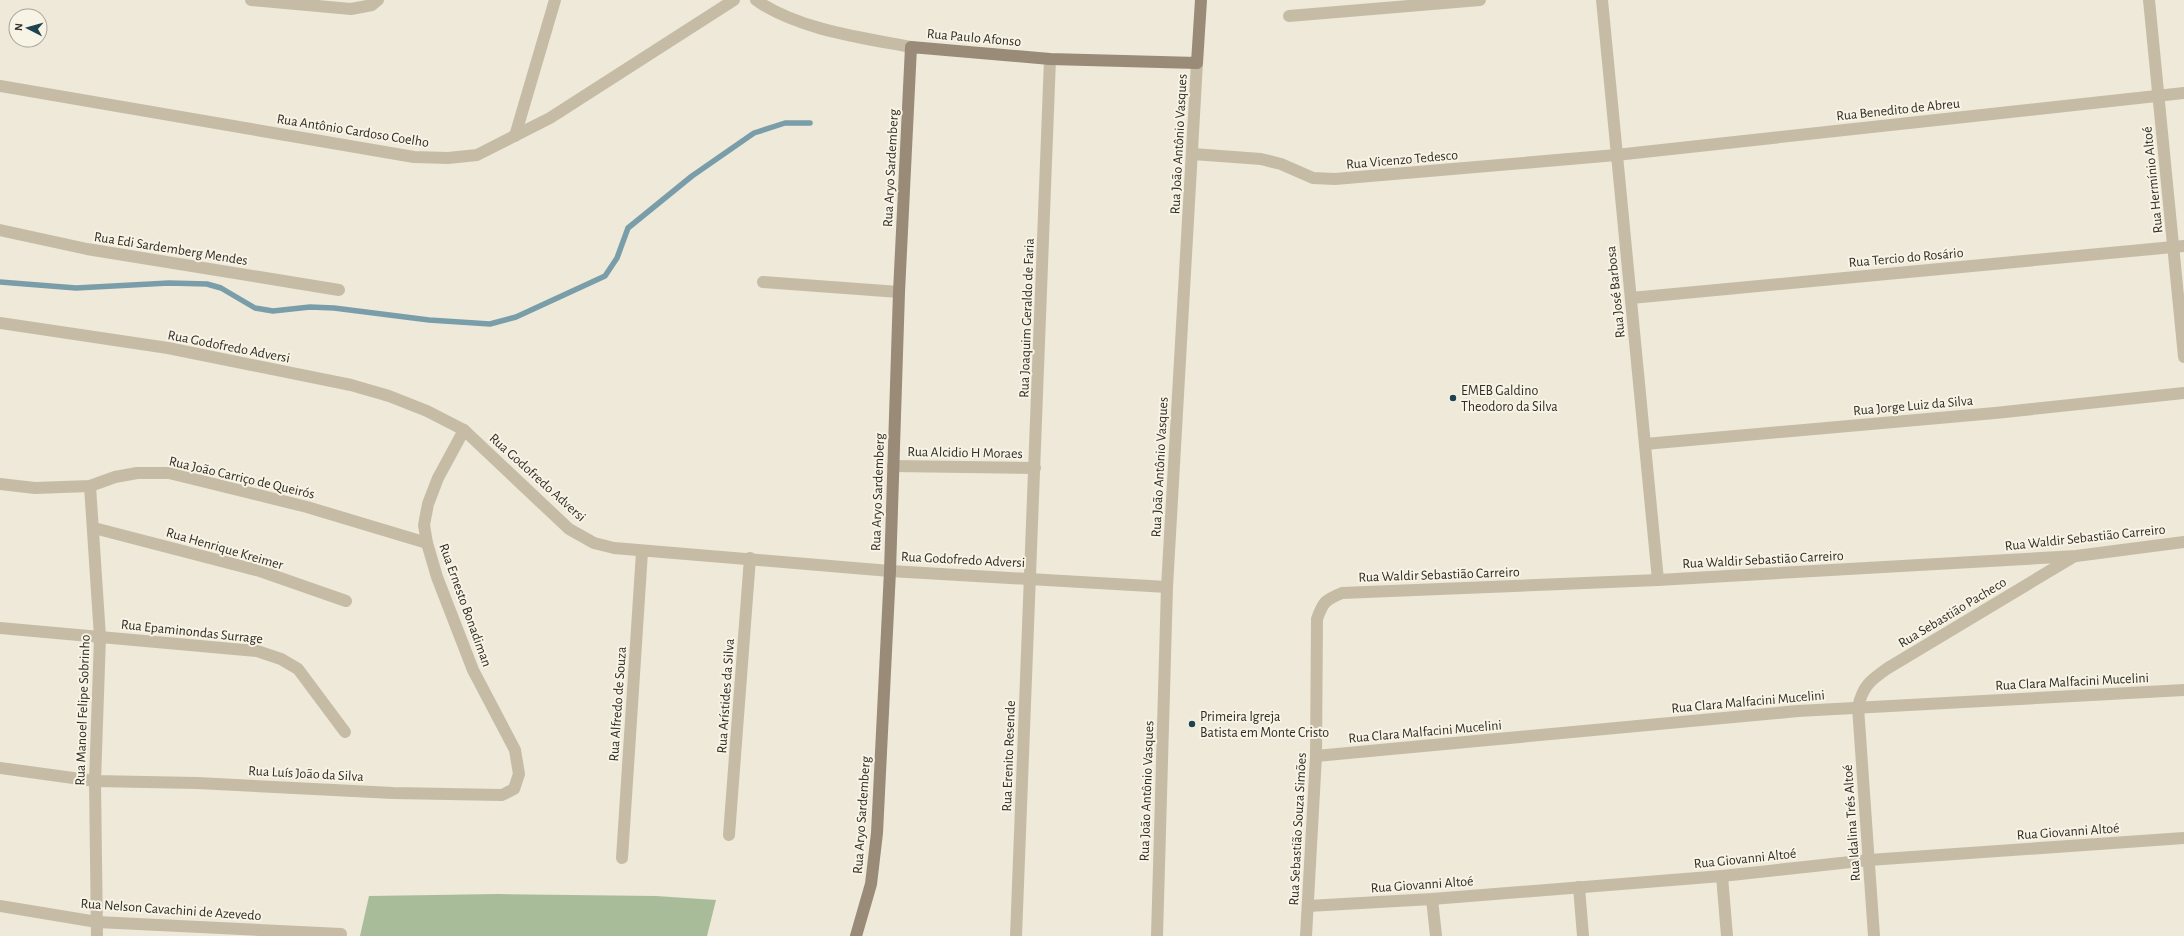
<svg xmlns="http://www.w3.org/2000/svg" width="2184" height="936" viewBox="0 0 2184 936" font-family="'Alegreya Sans',sans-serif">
	<rect width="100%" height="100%" fill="#efe9d9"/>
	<!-- green -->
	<polygon fill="#a9bc9a" points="498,894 656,896 716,900 707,936 360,936 369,896"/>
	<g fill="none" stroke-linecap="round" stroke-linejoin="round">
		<!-- stream -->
		<polyline stroke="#7a9daa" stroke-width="5.5" points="0,282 76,288 169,283 207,284 221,288 255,308 273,311 310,307 334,308 429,320 490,324 516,317 605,276 617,258 628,228 692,176 754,133 785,123 810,123"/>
		<!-- street -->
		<g stroke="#c6bca6" stroke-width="12">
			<polyline points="251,0 351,9 372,5 378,0"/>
			<path d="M756,0C796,29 863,38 911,47"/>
			<polyline points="1602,0 1658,580"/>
			<polyline points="2149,0 2184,357"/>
			<polyline points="1289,16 1480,0"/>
			<polyline points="0,86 414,157 448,158 477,155 550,118 734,0"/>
			<polyline points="515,136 555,0"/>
			<polyline points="1193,154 1261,159 1281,164 1313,178 1335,179 1616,155 2184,93"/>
			<polyline points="0,230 87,249 339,290"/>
			<polyline points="763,282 899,292"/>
			<polyline points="1631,298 2184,246"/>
			<polyline points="0,323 168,348 351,385 389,396 427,411 464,430 569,529 594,543 614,548 890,571 1167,587"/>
			<polyline points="1645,444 1995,413 2184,393"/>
			<polyline points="893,466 1035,468"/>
			<polyline points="0,484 35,488 90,486 115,477 137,473 169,473 307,507 427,543"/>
			<polyline points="90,486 100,637 95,781 97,936"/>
			<polyline points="94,528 260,571 346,601"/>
			<polyline points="0,628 257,651 281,659 298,669 345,732"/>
			<polyline points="1316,756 1798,711 2184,690"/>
			<polyline points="0,768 95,781 197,783 393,793 502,795 514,789 519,774 515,750 473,670 437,577 427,543 424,525 428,504 438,478 464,430"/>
			<polyline points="729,835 750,558"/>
			<polyline points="622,858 642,552"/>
			<polyline points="1722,876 1727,936"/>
			<polyline points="1579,887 1583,936"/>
			<polyline points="1432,899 1436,936"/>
			<polyline points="0,906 97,922 341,934"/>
			<polyline points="1308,906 1432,899 1722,876 1869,860 2184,838"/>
			<polyline points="1016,936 1050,59"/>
			<polyline points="1157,936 1167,587 1197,63"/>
			<path d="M1306,936L1316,756L1317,619C1323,602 1325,600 1342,593L1658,580L2076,556L2184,542"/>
			<path d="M1874,936L1858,707C1863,685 1871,680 1888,668L2073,557"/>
		</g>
		<!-- secondary -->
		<polyline stroke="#998b78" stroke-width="12" points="856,936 871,884 877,833 890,571 899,292 911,47 1050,59 1197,63 1201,0"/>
	</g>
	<!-- markers -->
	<g fill="#1f4250" stroke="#f7f3e5" stroke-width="1.5">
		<circle cx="1453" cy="398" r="4"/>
		<circle cx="1192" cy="724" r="4"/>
	</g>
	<g text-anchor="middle" stroke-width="4" stroke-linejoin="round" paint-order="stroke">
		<!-- street labels -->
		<g font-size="14" fill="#322d26" stroke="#f7f3e5">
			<text transform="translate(974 37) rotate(5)" y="5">Rua Paulo Afonso</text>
			<text transform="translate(1898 109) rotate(-6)" y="5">Rua Benedito de Abreu</text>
			<text transform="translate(353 130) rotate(9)" y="5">Rua Antônio Cardoso Coelho</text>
			<text transform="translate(1178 144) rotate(-87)" y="5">Rua João Antônio Vasques</text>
			<text transform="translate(1402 159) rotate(-5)" y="5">Rua Vicenzo Tedesco</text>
			<text transform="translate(890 168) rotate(-87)" y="5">Rua Aryo Sardemberg</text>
			<text transform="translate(2152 180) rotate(-96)" y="5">Rua Hermínio Altoé</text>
			<text transform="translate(171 248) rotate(9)" y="5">Rua Edi Sardemberg Mendes</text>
			<text transform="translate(1906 257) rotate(-5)" y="5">Rua Tercio do Rosário</text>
			<text transform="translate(1615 292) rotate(-96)" y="5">Rua José Barbosa</text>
			<text transform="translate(1026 318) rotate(-88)" y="5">Rua Joaquim Geraldo de Faria</text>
			<text transform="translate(229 346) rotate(11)" y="5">Rua Godofredo Adversi</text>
			<text transform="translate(1913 405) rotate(-5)" y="5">Rua Jorge Luiz da Silva</text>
			<text transform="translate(965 452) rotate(1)" y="5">Rua Alcidio H Moraes</text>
			<text transform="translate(1159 467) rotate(-87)" y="5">Rua João Antônio Vasques</text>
			<text transform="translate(242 477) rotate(13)" y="5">Rua João Carriço de Queirós</text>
			<text transform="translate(538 477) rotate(42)" y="5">Rua Godofredo Adversi</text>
			<text transform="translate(877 492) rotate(-88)" y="5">Rua Aryo Sardemberg</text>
			<text transform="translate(2085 537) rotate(-6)" y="5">Rua Waldir Sebastião Carreiro</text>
			<text transform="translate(225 548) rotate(16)" y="5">Rua Henrique Kreimer</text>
			<text transform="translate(963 559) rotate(3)" y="5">Rua Godofredo Adversi</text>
			<text transform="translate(1763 559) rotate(-3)" y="5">Rua Waldir Sebastião Carreiro</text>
			<text transform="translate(1439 574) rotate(-2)" y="5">Rua Waldir Sebastião Carreiro</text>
			<text transform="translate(466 605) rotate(70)" y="5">Rua Ernesto Bonadiman</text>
			<text transform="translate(1952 612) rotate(-31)" y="5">Rua Sebastião Pacheco</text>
			<text transform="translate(192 631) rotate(6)" y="5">Rua Epaminondas Surrage</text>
			<text transform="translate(2072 681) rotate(-3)" y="5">Rua Clara Malfacini Mucelini</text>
			<text transform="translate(725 696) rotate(-86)" y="5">Rua Arístides da Silva</text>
			<text transform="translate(1748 701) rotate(-5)" y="5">Rua Clara Malfacini Mucelini</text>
			<text transform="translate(617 704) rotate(-86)" y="5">Rua Alfredo de Souza</text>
			<text transform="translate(82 710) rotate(-88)" y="5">Rua Manoel Felipe Sobrinho</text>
			<text transform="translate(1425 731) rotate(-5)" y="5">Rua Clara Malfacini Mucelini</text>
			<text transform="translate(1008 756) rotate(-88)" y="5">Rua Erenito Resende</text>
			<text transform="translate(306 773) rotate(3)" y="5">Rua Luís João da Silva</text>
			<text transform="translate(1146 791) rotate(-88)" y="5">Rua João Antônio Vasques</text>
			<text transform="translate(861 815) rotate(-86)" y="5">Rua Aryo Sardemberg</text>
			<text transform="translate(1851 823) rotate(-94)" y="5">Rua Idalina Trés Altoé</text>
			<text transform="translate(1297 829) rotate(-87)" y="5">Rua Sebastião Souza Simões</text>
			<text transform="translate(2068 831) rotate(-4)" y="5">Rua Giovanni Altoé</text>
			<text transform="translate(1745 858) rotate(-6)" y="5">Rua Giovanni Altoé</text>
			<text transform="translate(1422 884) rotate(-4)" y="5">Rua Giovanni Altoé</text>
			<text transform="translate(171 909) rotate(4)" y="5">Rua Nelson Cavachini de Azevedo</text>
		</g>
		<!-- poi labels -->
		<g font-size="14" fill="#322d26" stroke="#f7f3e5" text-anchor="start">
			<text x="1461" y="395">EMEB Galdino<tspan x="1461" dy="16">Theodoro da Silva</tspan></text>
			<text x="1200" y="721">Primeira Igreja<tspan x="1200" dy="16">Batista em Monte Cristo</tspan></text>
		</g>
	</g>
	<!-- north arrow -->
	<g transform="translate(28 28) rotate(276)"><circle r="19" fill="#f7f3e5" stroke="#a8a499"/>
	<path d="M0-3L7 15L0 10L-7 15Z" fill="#1f4250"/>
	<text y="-6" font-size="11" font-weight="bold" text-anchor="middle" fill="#322d26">N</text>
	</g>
</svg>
